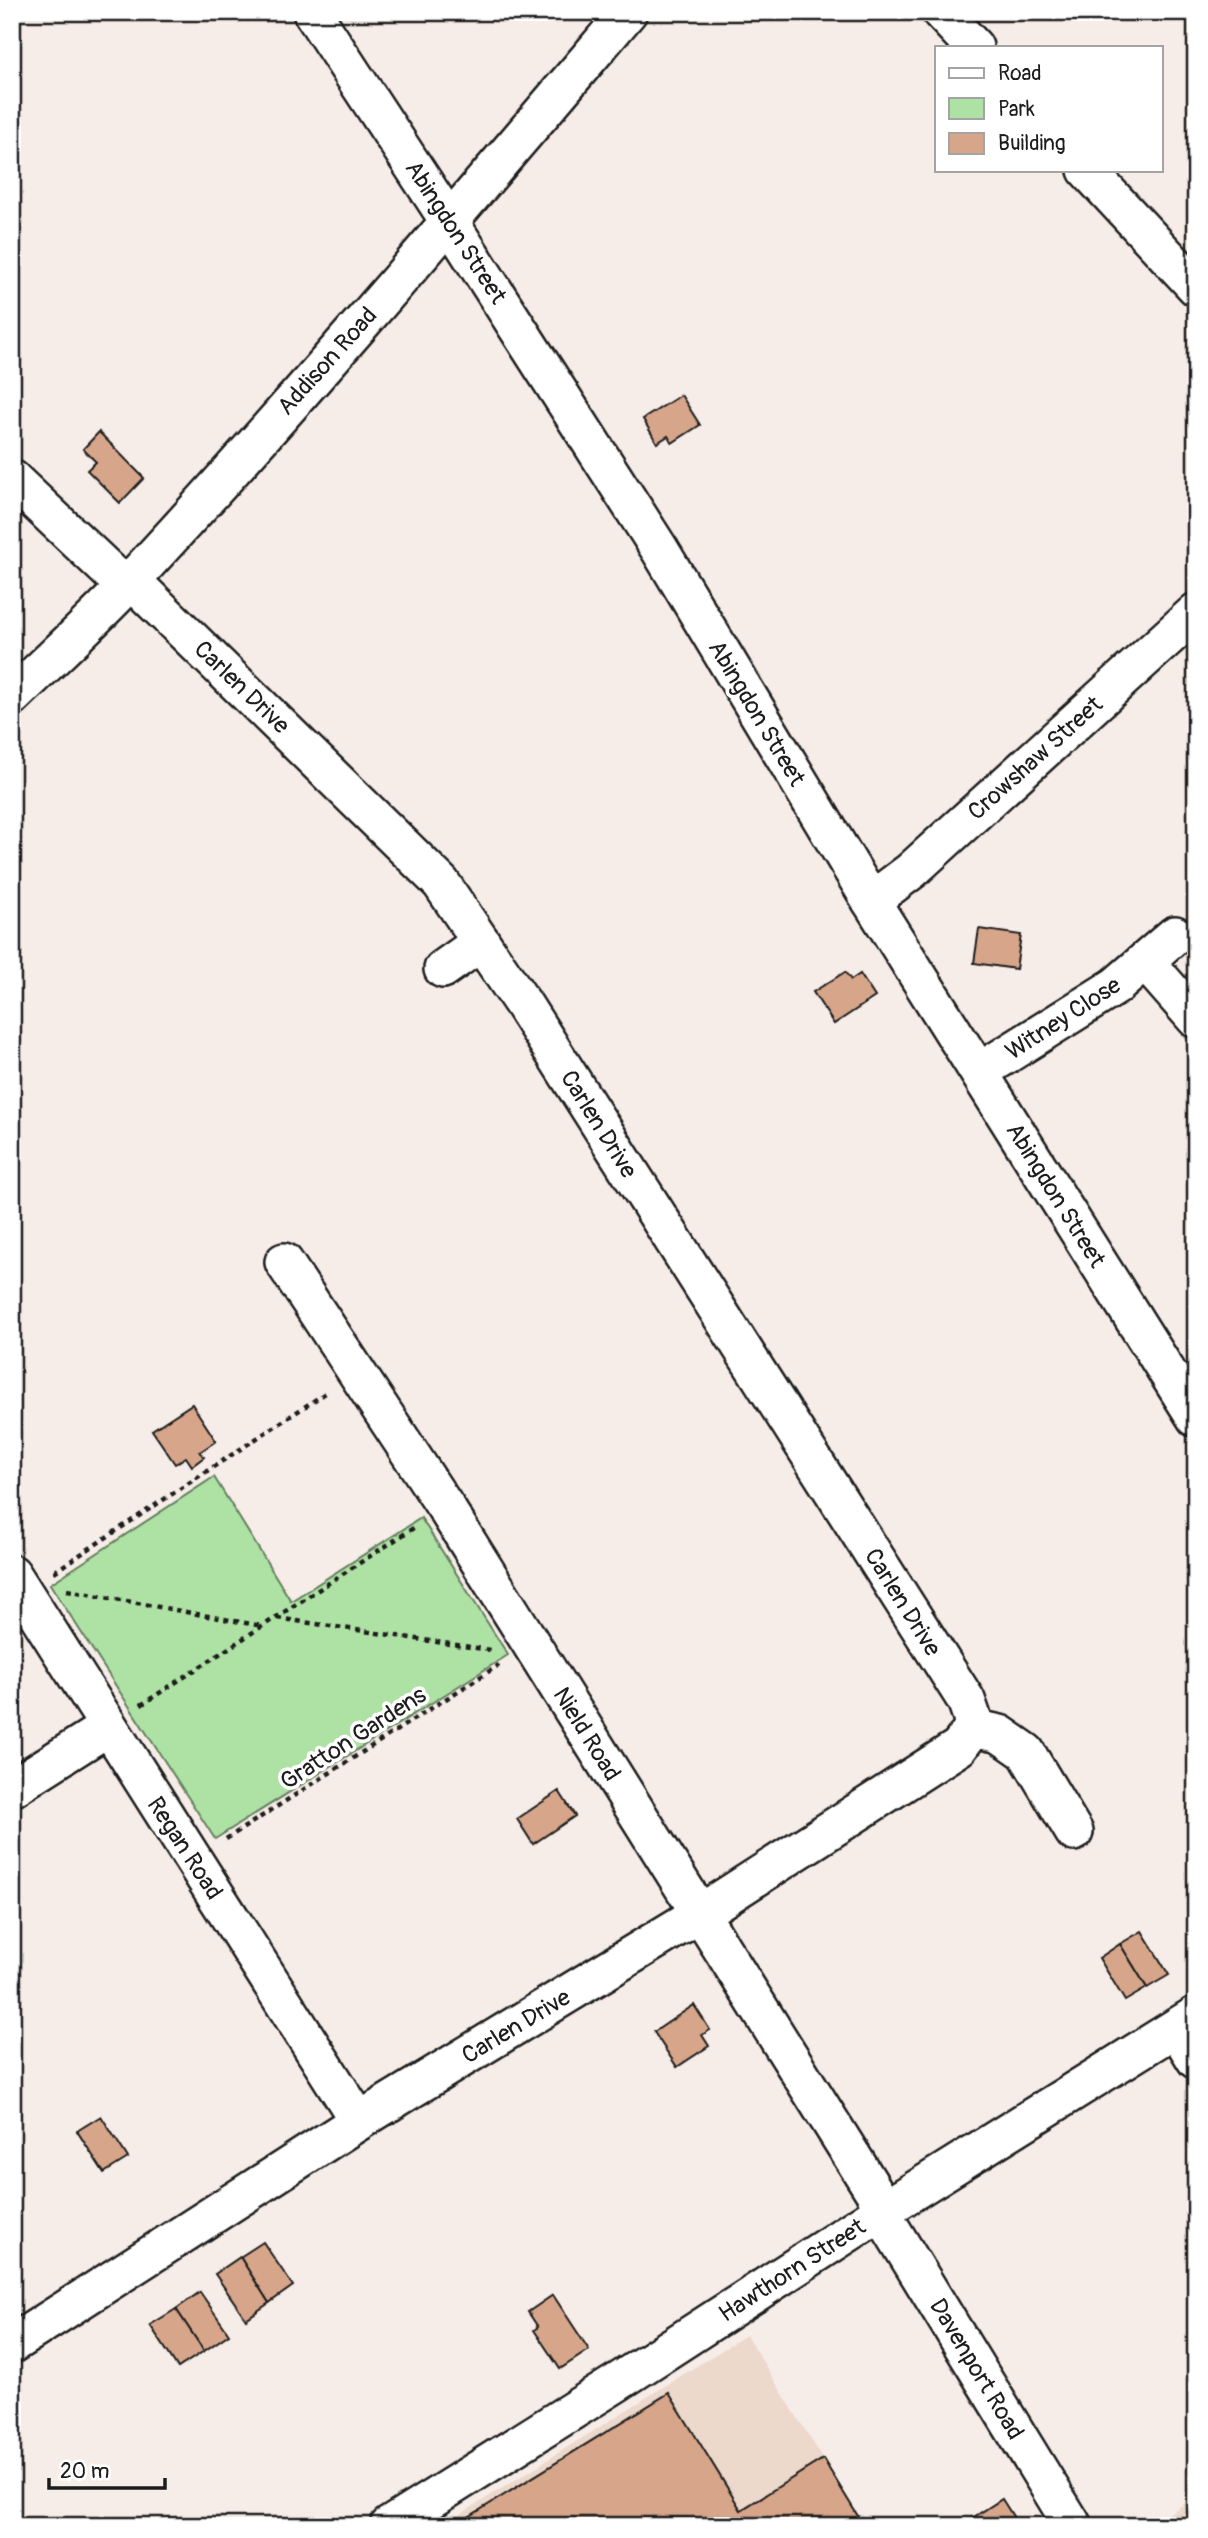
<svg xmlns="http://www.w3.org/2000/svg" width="1208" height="2538" viewBox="0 0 1208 2538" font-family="Pangolin,sans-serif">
	<rect width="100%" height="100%" fill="#f7ede8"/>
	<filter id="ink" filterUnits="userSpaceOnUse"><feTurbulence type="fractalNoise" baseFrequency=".0143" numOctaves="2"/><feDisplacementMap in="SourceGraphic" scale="14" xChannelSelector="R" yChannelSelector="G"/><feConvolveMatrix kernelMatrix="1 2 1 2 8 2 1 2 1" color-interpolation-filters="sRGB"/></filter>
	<g filter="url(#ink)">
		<!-- built -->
		<g fill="#edd8cc">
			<polygon points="746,2335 865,2526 442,2526"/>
			<polygon points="1196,2496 1196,2526 1150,2526"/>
		</g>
		<!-- green -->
		<polygon fill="#aee2a4" stroke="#657f60" stroke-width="2" points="214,1477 291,1601 421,1518 508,1655 215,1839 50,1584"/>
		<!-- building -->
		<g fill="#d7a68a" stroke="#1c1c1c" stroke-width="2">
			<polygon points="681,395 700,425 672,443 668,436 657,443 643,419"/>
			<polygon points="99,432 144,478 120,503 87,470 96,462 83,449"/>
			<polygon points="979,929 1021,935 1016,969 974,963"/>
			<polygon points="845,972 851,980 860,974 875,997 834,1024 813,992"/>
			<polygon points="192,1404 216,1441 200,1452 204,1457 192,1466 186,1457 175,1464 152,1430"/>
			<polygon points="559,1791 575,1816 533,1844 517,1819"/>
			<polygon points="1142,1931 1169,1975 1147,1988 1120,1944"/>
			<polygon points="1120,1944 1147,1988 1125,2001 1099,1958"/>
			<polygon points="694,2005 710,2030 702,2035 709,2046 677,2067 654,2032"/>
			<polygon points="101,2116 128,2158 104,2173 77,2131"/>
			<polygon points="263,2242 293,2286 269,2303 240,2257"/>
			<polygon points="240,2257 269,2303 246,2319 215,2274"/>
			<polygon points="200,2292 229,2334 204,2351 176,2309"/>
			<polygon points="553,2295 589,2350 560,2369 534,2330 538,2327 528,2312"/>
			<polygon points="176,2309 204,2351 178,2368 150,2325"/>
			<polygon points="669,2393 741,2510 823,2459 864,2526 454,2526"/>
			<polygon points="1002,2499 1014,2518 1000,2526 960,2526"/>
		</g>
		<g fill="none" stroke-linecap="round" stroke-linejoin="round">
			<defs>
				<g id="minor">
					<polyline points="312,12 449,221 660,550 871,901 1196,1418"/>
					<polyline points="941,12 974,47"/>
					<polyline points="1087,170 1196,287"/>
					<polyline points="12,479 125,586"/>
					<path d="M12,697C50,660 90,624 126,586C299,400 463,206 628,12"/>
					<polyline points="871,901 911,871 1196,612"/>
					<polyline points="1145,961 1196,1019"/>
					<polyline points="443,969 481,942"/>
					<polyline points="979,1072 1116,986 1175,935"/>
					<polyline points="284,1262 446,1508 885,2209"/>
					<polyline points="12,1574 359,2121"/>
					<polyline points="973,1728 1000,1734 1026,1752 1074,1832"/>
					<polyline points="12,1788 108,1727"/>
					<polyline points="1176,2028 1196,2060"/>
					<polyline points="881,2212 1073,2526"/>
					<polyline points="12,2344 359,2121 699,1914 959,1747 973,1728 972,1717 966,1700 523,1004 441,883 131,580"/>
					<polyline points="389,2526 618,2382 885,2209 1196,2015"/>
				</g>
			</defs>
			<!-- minor casing -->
			<use href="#minor" stroke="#1c1c1c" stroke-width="42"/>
			<!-- path -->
			<g stroke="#1c1c1c" stroke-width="4.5" stroke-dasharray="5 5" stroke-linecap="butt">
				<polyline points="54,1572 327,1392"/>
				<polyline points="67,1590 262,1626"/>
				<polyline points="277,1618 490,1650"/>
				<polyline points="141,1705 415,1527"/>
				<polyline points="226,1839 499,1665"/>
			</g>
			<!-- minor -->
			<use href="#minor" stroke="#fff" stroke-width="37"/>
		</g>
	</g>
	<g text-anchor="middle" stroke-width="7" stroke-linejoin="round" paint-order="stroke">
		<!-- street labels -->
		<g font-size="24" fill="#1c1c1c" stroke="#fff">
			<text transform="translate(456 232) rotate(57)" y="8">Abingdon Street</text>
			<text transform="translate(327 361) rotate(-48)" y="8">Addison Road</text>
			<text transform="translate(242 687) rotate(44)" y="8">Carlen Drive</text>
			<text transform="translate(757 713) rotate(59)" y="8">Abingdon Street</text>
			<text transform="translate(1035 758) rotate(-42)" y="8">Crowshaw Street</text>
			<text transform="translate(1063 1018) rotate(-33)" y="8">Witney Close</text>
			<text transform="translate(599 1124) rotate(58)" y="8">Carlen Drive</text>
			<text transform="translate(1056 1195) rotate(58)" y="8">Abingdon Street</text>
			<text transform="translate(903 1602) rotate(58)" y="8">Carlen Drive</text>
			<text transform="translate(587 1734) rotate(58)" y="8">Nield Road</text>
			<text transform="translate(353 1738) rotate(-33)" y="8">Gratton Gardens</text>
			<text transform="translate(185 1848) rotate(57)" y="8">Regan Road</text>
			<text transform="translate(516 2026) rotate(-31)" y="8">Carlen Drive</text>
			<text transform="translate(792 2270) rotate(-33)" y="8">Hawthorn Street</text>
			<text transform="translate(977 2369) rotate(59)" y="8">Davenport Road</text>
		</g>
	</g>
	<!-- margin -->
	<rect width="1208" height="2538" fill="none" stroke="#fff" stroke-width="42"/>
	<rect x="21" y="21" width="1166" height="2496" fill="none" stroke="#1c1c1c" stroke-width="2.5" filter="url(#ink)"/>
	<!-- legend -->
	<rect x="935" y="46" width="228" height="126" fill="#ffffff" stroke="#a4a4a4" stroke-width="2"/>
	<rect x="949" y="68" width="35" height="10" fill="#ffffff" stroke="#a4a4a4" stroke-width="2"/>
	<text x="998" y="80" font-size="21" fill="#1c1c1c">Road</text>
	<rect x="949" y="98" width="35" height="21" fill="#aee2a4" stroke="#a4a4a4" stroke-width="2"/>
	<text x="998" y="116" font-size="21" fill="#1c1c1c">Park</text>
	<rect x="949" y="133" width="35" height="21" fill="#d7a68a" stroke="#a4a4a4" stroke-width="2"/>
	<text x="998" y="150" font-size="21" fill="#1c1c1c">Building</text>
	<!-- scale -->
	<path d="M49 2478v10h116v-10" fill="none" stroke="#1c1c1c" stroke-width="3.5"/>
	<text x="60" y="2478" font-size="21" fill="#1c1c1c" stroke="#ffffff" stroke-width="5" paint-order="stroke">20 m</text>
</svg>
